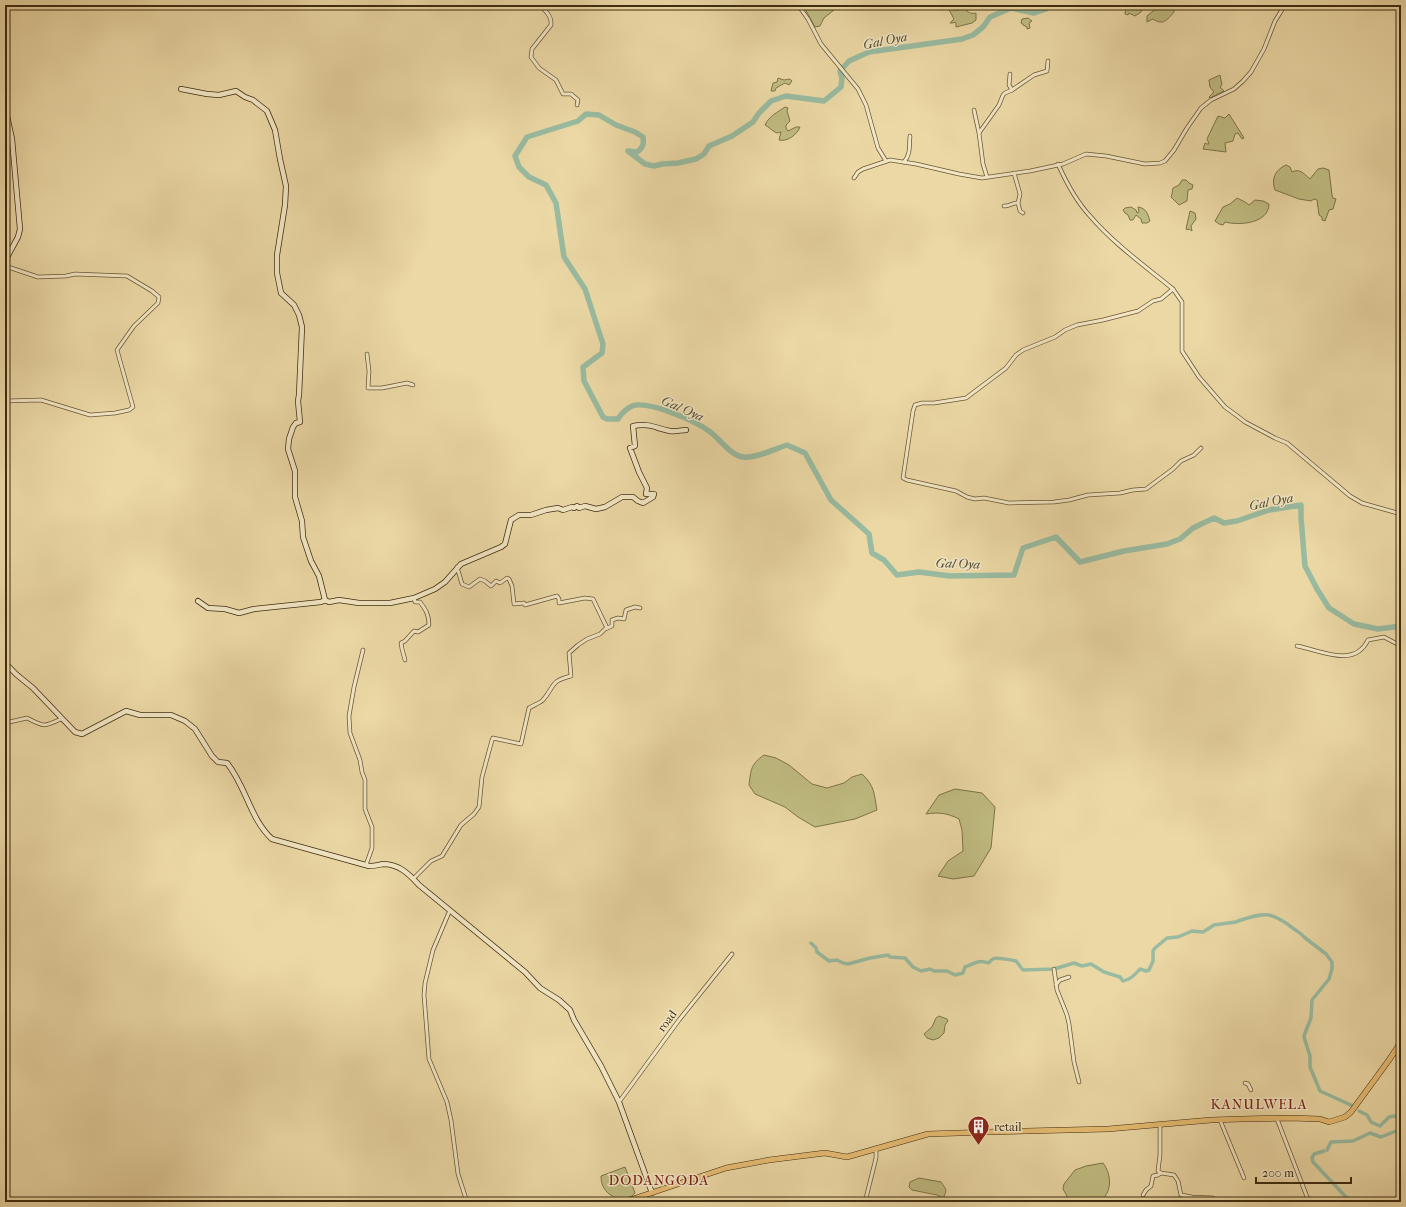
<svg xmlns="http://www.w3.org/2000/svg" width="1406" height="1207" viewBox="0 0 1406 1207" font-family="'IM FELL French Canon',serif">
	<rect width="100%" height="100%" fill="#ebd8a5"/>
	<filter id="stains"><feTurbulence type="fractalNoise" baseFrequency=".005" numOctaves="4"/><feColorMatrix values="0 0 0 0 .2 0 0 0 0 .09 0 0 0 0 .02 0 0 0 .5 -.17"/></filter>
	<radialGradient id="worn" r=".72"><stop offset=".6" stop-color="#630" stop-opacity="0"/><stop offset="1" stop-color="#630" stop-opacity=".3"/></radialGradient>
	<!-- green -->
	<g fill="#c0bc81" stroke="#7f7449">
		<polygon points="803,5 828,5 834,10 824,18 820,26 815,27"/>
		<polygon points="1126,5 1143,5 1141,12 1135,16 1129,13 1128,15 1125,14"/>
		<path d="M1158,5H1173L1174,12C1167,20 1163,26 1153,19L1147,22V16L1158,7L1157,6Z"/>
		<path d="M947,6L951,9L957,10L965,8C967,13 972,14 976,13V20L972,23L956,27V23L954,22L953,23H950L954,19Z"/>
		<polygon points="1028,18 1032,21 1029,23 1030,28 1027,29 1027,27 1023,25 1023,24 1021,23 1022,19"/>
		<polygon points="1220,75 1222,85 1220,87 1224,91 1210,98 1209,97 1214,92 1210,87 1209,80"/>
		<polygon points="778,78 784,80 790,79 792,81 789,85 785,83 776,88 775,91 771,91 773,83 777,82"/>
		<path d="M785,107L788,108L787,111L790,121L786,125V128L788,131L796,127H800C797,135 787,142 779,140L781,132L777,133C772,131 769,127 765,125C769,116 778,112 785,107Z"/>
		<polygon points="1229,114 1244,138 1242,139 1238,133 1235,134 1233,141 1225,143 1226,152 1203,149 1205,143 1207,144 1209,144 1207,139 1218,116 1225,118"/>
		<path d="M1286,165L1290,167L1292,172C1300,168 1304,174 1310,179L1318,169L1323,168L1329,170L1332,195L1333,198L1336,199L1333,209L1329,210L1325,221L1322,220V217L1319,215L1317,200L1314,199L1311,201L1299,199L1275,190C1271,179 1275,170 1286,165Z"/>
		<polygon points="1182,180 1186,180 1189,183 1193,185 1192,189 1188,190 1187,201 1179,205 1171,197 1172,194 1173,188 1179,185"/>
		<path d="M1237,198L1245,202L1249,205L1255,200L1263,201L1269,204C1269,223 1240,226 1225,222L1223,225L1219,224L1215,221L1223,207L1230,204Z"/>
		<path d="M1131,207L1136,210L1137,213L1139,212L1138,207C1146,208 1148,214 1150,221L1147,223H1142L1141,219L1136,215L1133,220H1130L1128,215L1125,213L1123,210L1125,208Z"/>
		<polygon points="1190,211 1195,213 1196,219 1191,226 1192,231 1189,229 1187,230 1186,229"/>
		<path d="M764,755L776,758L789,765L812,784L827,788L844,783L852,777L862,774C875,786 874,794 877,810L855,819L815,827L798,817L785,807L755,794L749,785C751,769 751,764 764,755Z"/>
		<path d="M955,789L982,793L995,807L991,848L974,876L953,879L938,876L948,861L963,851L962,830L959,819C947,813 939,812 926,814L939,795Z"/>
		<polygon points="939,1016 947,1019 948,1021 945,1025 944,1033 939,1038 933,1040 927,1038 924,1034 932,1027 936,1018"/>
		<path d="M1103,1163C1112,1175 1113,1194 1098,1202H1068V1198L1063,1189L1064,1184L1075,1170L1086,1166Z"/>
		<path d="M625,1167L635,1193L632,1196L620,1200C609,1195 601,1190 601,1176Z"/>
		<path d="M919,1178L941,1182C946,1190 948,1189 943,1198L937,1195L912,1190L909,1187L910,1182Z"/>
	</g>
	<g fill="none" stroke-linecap="round" stroke-linejoin="round">
		<!-- canal -->
		<g stroke="#99bba1" stroke-width="3.5">
			<path d="M1238,921C1265,912 1271,911 1294,929C1298,932 1301,933 1304,937L1326,954L1332,962V969L1329,979L1312,1000L1311,1018L1305,1033L1304,1037L1310,1056V1067L1320,1091L1353,1106"/>
			<path d="M811,943L816,948L817,952L829,961L837,960L843,963L848,964L870,958L888,955L890,957L905,958L913,967L921,971L930,969L934,971H947L955,975L963,973L965,967C974,964 978,959 988,963C990,962 991,960 993,959C995,957 1012,960 1016,961L1023,970L1054,969L1074,963L1082,966L1091,964L1104,972L1120,977L1123,981C1130,980 1135,975 1140,969L1146,971L1149,970L1153,961V951L1155,948L1167,938L1178,937L1192,931L1203,932L1214,925L1236,922"/>
			<polyline points="1359,1111 1367,1115 1371,1122 1380,1126 1389,1117 1395,1116 1401,1120"/>
			<polyline points="1327,1150 1331,1142 1353,1141 1370,1133 1381,1137 1401,1129"/>
			<polyline points="1324,1151 1314,1154 1312,1158 1313,1162 1346,1197 1353,1202"/>
		</g>
		<!-- river -->
		<path stroke="#99bba1" stroke-width="5.5" d="M1052,5L1046,9L1034,13L1011,8L990,17L983,27L973,35L962,39L869,52L849,61L840,71L842,78L841,87L824,101L786,96L771,101L759,113L753,122L732,136L709,146L704,154L696,159L678,163L662,164L654,166L645,164L628,151L637,152C643,148 644,144 643,137L635,132L616,125L599,115L586,114L578,121L527,137L515,156L519,167L529,177L546,185L556,203L564,257L585,289L603,344L602,353L583,367L584,381L603,417L607,419H618C621,414 626,409 632,406C648,400 695,421 709,431C719,438 731,456 743,457C754,459 775,449 787,445L805,453L831,500L869,534L872,553L884,560L897,575L919,572L950,576L1014,575L1023,548L1056,537L1080,562L1124,551L1167,544L1180,539L1193,528L1214,518L1224,523L1237,521L1269,510L1301,505V518L1305,566L1317,589L1329,608L1354,624L1378,629L1401,626"/>
		<defs>
			<g id="street">
				<path d="M539,5C545,10 552,16 551,25L532,49L531,57L539,68L556,80L563,94H571L578,100L577,105"/>
				<polyline points="798,5 808,19 821,44 858,89 866,105 878,148 886,161"/>
				<polyline points="1012,90 1034,75 1047,71 1048,61"/>
				<polyline points="974,110 979,133 983,164 987,177"/>
				<polyline points="979,133 999,105 1003,95 1005,93 1012,90 1009,85 1010,74"/>
				<path d="M904,162C911,154 909,146 910,136"/>
				<path d="M1058,164C1066,182 1076,201 1090,216C1114,244 1145,266 1173,289L1182,302V351L1199,377L1225,407L1236,415L1245,422L1275,438L1287,443L1350,496L1362,503L1401,514"/>
				<polyline points="1014,173 1020,194 1018,203 1020,211 1023,213"/>
				<polyline points="854,178 858,172 863,169 890,160 916,164 959,174 982,178 1030,171 1063,164 1086,154 1106,156 1145,164 1160,163 1165,161 1174,150 1187,128 1201,108 1211,100 1234,89 1243,81 1251,72 1264,49 1275,21 1285,5"/>
				<path d="M1004,206C1009,207 1013,202 1018,203"/>
				<polyline points="5,266 38,277 66,276 75,274 127,276 152,291 159,297 158,303 134,326 117,350 133,407 129,410 115,413 90,415 41,400 5,401"/>
				<polyline points="1173,289 1161,299 1153,301 1138,311 1103,320 1077,325 1065,330 1055,337 1023,350 1016,355 1006,368 966,398 934,403 922,403 915,405 913,411 903,478 907,480 956,491 967,497 975,499 984,498 1009,503 1054,502 1069,500 1088,495 1120,493 1133,490 1146,489 1173,469 1181,461 1194,455 1201,448"/>
				<polyline points="367,354 369,371 368,388 382,388 407,383 413,385"/>
				<polyline points="457,567 462,584 469,587 480,579 485,581 491,586 496,581 500,583 507,578 509,579 512,586 514,604 524,603 525,605 557,596 559,599 559,603 585,598 593,599 607,628"/>
				<path d="M1297,646C1320,650 1354,669 1368,640L1384,637L1401,646"/>
				<polyline points="363,650 354,687 349,716 350,733 360,760 362,772 365,780 365,809 372,827 372,848 366,865"/>
				<path d="M405,660L402,649L401,643L405,641L414,631L418,632L429,625C429,615 426,610 420,602H415L414,598"/>
				<path d="M5,723L27,718C44,727 44,727 61,719"/>
				<path d="M413,879L431,861L442,856L461,825L474,814L479,807L482,777L492,740L493,738L521,744L529,708C534,705 540,703 543,700C555,686 550,681 571,676L569,653L578,645L587,639L600,634L605,629L612,626V620L618,618L624,619L626,610L635,607L640,608"/>
				<polyline points="450,910 433,950 425,983 424,995 429,1059 447,1102 451,1120 458,1174 467,1202"/>
				<polyline points="1054,969 1057,990 1067,1015 1069,1024 1074,1062 1079,1082"/>
				<polyline points="1056,985 1060,980 1069,977"/>
				<polyline points="1245,1083 1248,1084 1251,1090"/>
				<polyline points="619,1102 679,1020 732,954"/>
				<polyline points="1277,1119 1309,1202"/>
				<polyline points="1220,1120 1244,1178"/>
				<polyline points="1160,1125 1160,1155 1158,1171 1161,1173 1174,1175 1178,1181 1181,1195 1192,1197 1213,1198 1216,1200 1216,1202"/>
				<polyline points="1143,1195 1146,1190 1151,1186 1153,1176 1158,1175 1161,1173"/>
				<polyline points="865,1202 876,1158 876,1148"/>
			</g>
			<g id="secondary">
				<polyline points="5,37 5,44"/>
				<polyline points="181,89 207,94 219,95 236,91 245,97 253,100 267,111 275,130 280,159 286,186 285,205 277,255 277,273 281,293 294,305 299,315 302,327 299,395 298,401 300,422 296,423 293,427 289,439 288,449 295,471 295,497 302,521 303,537 311,561 319,576 325,600"/>
				<polyline points="5,107 12,139 20,229 18,237 5,261"/>
				<path d="M198,601L208,608L225,609L239,613L254,609L321,602L325,600L329,602L339,600L359,603H390L414,598L435,589L445,582L461,564L501,547L505,544L511,520L519,515H531L546,510L558,508L563,510L572,507L574,508L577,506L579,508L585,506L596,509L605,507L622,497H633L638,501L643,503L653,497L654,494H646L647,488L639,472L630,448L635,446L633,426C650,423 655,428 670,431C675,432 681,430 686,430"/>
				<path d="M5,663L17,675L33,688L75,732L82,734L126,711L140,715H171L185,721L195,729L212,756L218,762L227,763C246,786 250,819 272,839L369,866C374,866 378,865 383,864C399,864 409,874 419,885L525,972L540,988L559,1000L570,1010L574,1020L601,1066L619,1102L652,1193"/>
			</g>
			<polyline id="primary" points="624,1202 726,1168 769,1160 825,1153 847,1157 928,1134 989,1132 1108,1129 1211,1120 1242,1119 1290,1118 1320,1119 1329,1122 1345,1117 1351,1112 1389,1060 1401,1042"/>
		</defs>
		<!-- street casing -->
		<use href="#street" stroke="#695736" stroke-width="4.5"/>
		<!-- secondary casing -->
		<use href="#secondary" stroke="#3e2c11" stroke-width="6"/>
		<!-- primary casing -->
		<use href="#primary" stroke="#3e2c11" stroke-width="6"/>
		<!-- street -->
		<use href="#street" stroke="#f2e6c4" stroke-width="3"/>
		<!-- secondary -->
		<use href="#secondary" stroke="#f2e6c4" stroke-width="4.5"/>
		<!-- primary -->
		<use href="#primary" stroke="#e6bc72" stroke-width="5"/>
	</g>
	<!-- icons -->
	<defs>
		<symbol id="building-pin" viewBox="-11 -11 22 30"><path d="M0 17L-7.5 6A9.5 9.5 0 1 1 7.5 6Z" fill="#8f2418" stroke="#f2e6c4"/><path d="M-4-6H4V6H1V3H-1V6H-4ZM-2.5-4.3h1.7v1.8h-1.7ZM.8-4.3h1.7v1.8H.8ZM-2.5-1h1.7V.8h-1.7ZM.8-1h1.7V.8H.8Z" fill="#fff"/></symbol>
	</defs>
	<g fill-rule="evenodd">
		<use href="#building-pin" x="966" y="1114" width="25" height="34"/>
	</g>
	<g text-anchor="middle" stroke-width="3" stroke-linejoin="round" paint-order="stroke">
		<!-- street labels -->
		<g font-size="12" fill="#3e2c11" stroke="#f2e6c4">
			<text transform="translate(667 1021) rotate(-53)" y="4">road</text>
		</g>
		<!-- poi labels -->
		<g font-size="12" fill="#3e2c11" stroke="#f2e6c4" text-anchor="start">
			<text x="994" y="1131">retail</text>
		</g>
		<!-- water labels -->
		<g font-size="13" font-style="italic" fill="#555035" stroke="#f2e6c4">
			<text transform="translate(885 40) rotate(-11)" y="5">Gal Oya</text>
			<text transform="translate(683 408) rotate(24)" y="5">Gal Oya</text>
			<text transform="translate(1271 501) rotate(-11)" y="5">Gal Oya</text>
			<text transform="translate(958 563) rotate(2)" y="5">Gal Oya</text>
		</g>
		<!-- quarter labels -->
		<g font-size="14" letter-spacing="1" fill="#7a1f14" stroke="#f2e6c4">
			<text x="1259" y="1109">KANULWELA</text>
			<text x="659" y="1185">DODANGODA</text>
		</g>
	</g>
	<!-- margin -->
	<rect width="1406" height="1207" fill="none" stroke="#ebd8a5" stroke-width="20"/>
	<rect x="6" y="6" width="1394" height="1195" fill="none" stroke="#3e2c11" stroke-width="2"/>
	<rect x="10" y="10" width="1386" height="1187" fill="none" stroke="#3e2c11"/>
	<!-- scale -->
	<path d="M1256 1177v6h95v-6" fill="none" stroke="#3e2c11" stroke-width="2"/>
	<text x="1262" y="1177" font-size="12" fill="#3e2c11" stroke="#f2e6c4" stroke-width="3" paint-order="stroke">200 m</text>
	<rect width="100%" height="100%" filter="url(#stains)"/>
	<rect width="100%" height="100%" fill="url(#worn)"/>
</svg>
